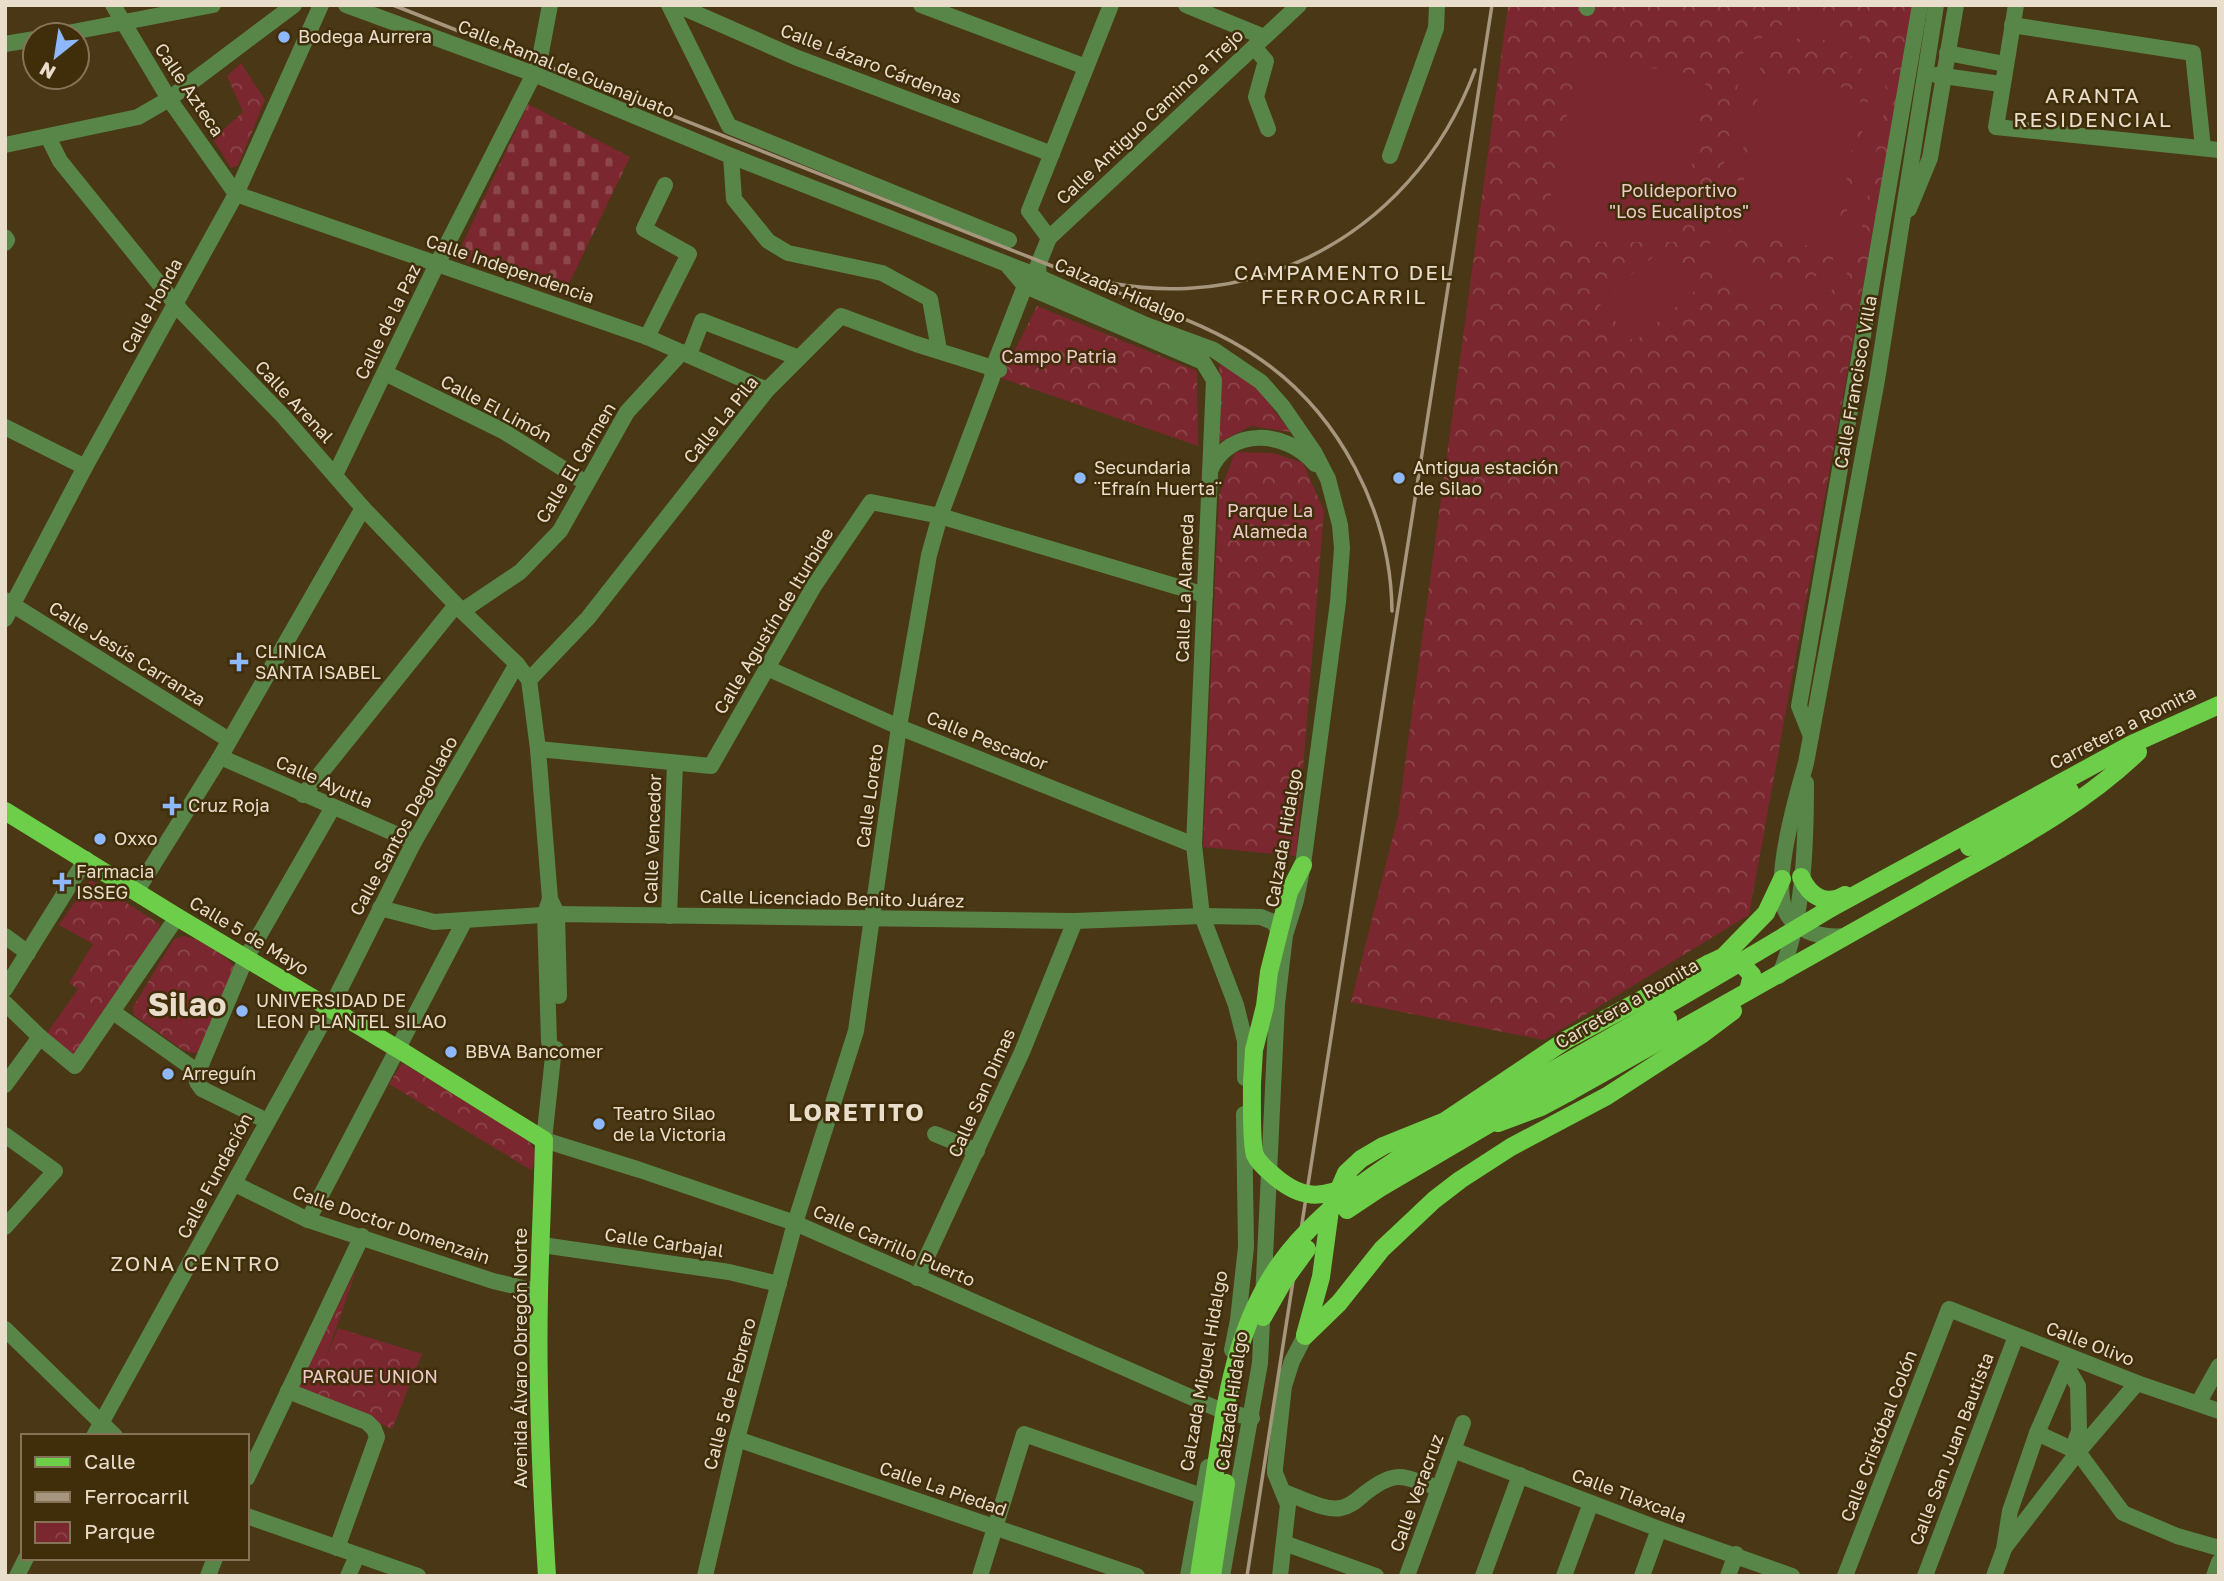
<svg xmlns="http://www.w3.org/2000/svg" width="2224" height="1581" viewBox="0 0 2224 1581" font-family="'Golos Text',sans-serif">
	<defs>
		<pattern id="cemetery-stones" width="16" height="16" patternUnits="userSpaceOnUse" patternTransform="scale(1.75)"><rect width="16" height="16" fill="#7a272f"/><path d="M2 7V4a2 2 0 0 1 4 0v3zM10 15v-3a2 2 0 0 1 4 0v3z" fill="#8d464c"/></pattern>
		<pattern id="park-crowns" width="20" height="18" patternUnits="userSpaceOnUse" patternTransform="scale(1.75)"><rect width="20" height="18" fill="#7a272f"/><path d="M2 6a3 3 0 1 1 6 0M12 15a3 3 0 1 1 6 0" fill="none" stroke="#8d464c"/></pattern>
	</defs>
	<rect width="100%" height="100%" fill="#4a3715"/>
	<!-- cemetery -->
	<polygon fill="url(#cemetery-stones)" points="528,104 630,157 563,296 456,258"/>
	<!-- park -->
	<g fill="url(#park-crowns)">
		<polygon points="1508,5 1914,5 1749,915 1544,1040 1351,1002 1398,816"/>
		<polygon points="241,63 265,100 238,166 231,168 213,139 243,112 227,76"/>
		<polygon points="1037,306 1197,371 1198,446 1001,378"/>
		<polygon points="1220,362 1257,387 1290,432 1251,426 1214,445"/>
		<polygon points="1235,452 1273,453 1303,463 1324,511 1296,856 1203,847 1219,495"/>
		<polygon points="90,880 160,924 156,940 73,1060 45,1036 78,989 69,983 93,944 59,925"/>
		<path d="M183,936C200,938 226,955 236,969L202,1052L193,1053L183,1050L134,1015L133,1007L174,939Z"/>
		<path d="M402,1063L525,1138C536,1148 539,1157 531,1170L389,1084Z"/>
		<polygon points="357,1268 325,1360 338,1328 422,1354 392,1429 298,1387"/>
	</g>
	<!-- pitch -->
	<g fill="#7a272f" fill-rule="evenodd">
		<path d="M1802,20C1850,19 1882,49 1887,96L1856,257C1850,268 1844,280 1834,288C1808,312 1767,309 1739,288C1725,278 1725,266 1707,262L1746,38L1759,40L1775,27ZM1808,36L1837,43L1847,52L1862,69L1869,95L1840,248C1809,307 1735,297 1729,228L1756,76C1768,50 1781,42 1808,36Z"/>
		<polygon points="1579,58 1707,76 1679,242 1600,242 1576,232 1548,209"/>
		<polygon points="1762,74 1862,91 1834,250 1735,233"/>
		<polygon points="1662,249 1697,289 1634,342 1599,303"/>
	</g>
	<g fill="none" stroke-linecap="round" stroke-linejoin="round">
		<!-- minor -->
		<g stroke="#588649" stroke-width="16">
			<polyline points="113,5 169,99 236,194 647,337 767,390"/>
			<polyline points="346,5 534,74 731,156 1030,273 1146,325 1214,350 1261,382 1283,407 1314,452 1328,479 1340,525 1342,548 1338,602 1303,865 1296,900 1285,935 1277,1004 1260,1363 1222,1576"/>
			<polyline points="669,5 729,126 1009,240"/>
			<polyline points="677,5 795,57 1052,154"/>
			<polyline points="921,5 1086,67"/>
			<polyline points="1186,5 1264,37"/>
			<polyline points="2016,5 1996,127 2219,150"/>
			<polyline points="1587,8 1587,5"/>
			<polyline points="2012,25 2193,53 2203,148"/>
			<polyline points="57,35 213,5"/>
			<polyline points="5,44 35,39"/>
			<polyline points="1254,47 1266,61 1256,97 1268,129"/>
			<polyline points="1947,53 2005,64"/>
			<polyline points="1936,75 2001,84"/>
			<polyline points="48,137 60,161 182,312 282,415 363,508 462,611 517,664 529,680 538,749 550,899 545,914 549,1041 553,1057"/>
			<polyline points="5,145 138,117 169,99 294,5"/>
			<polyline points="731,156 734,199 768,241 788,253 882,273 930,299 939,350"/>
			<polyline points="1390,156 1436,28 1437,5"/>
			<polyline points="1909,209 1930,158 1956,5"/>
			<polyline points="5,237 7,240 5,243"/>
			<polyline points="1049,238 1029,211 1111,5"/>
			<polyline points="1009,267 1025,286 1203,362 1214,380 1194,845 1202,916 1236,1005 1245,1041 1245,1078"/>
			<polyline points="1036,284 1039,277 1038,265 1049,238 1299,5"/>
			<polyline points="647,337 689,254 644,229 665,185"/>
			<polyline points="689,355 702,321 799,358"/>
			<polyline points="385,373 503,431 586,483"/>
			<polyline points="5,427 85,467"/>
			<path d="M1210,471C1228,426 1287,430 1315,464"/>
			<polyline points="335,475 437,264 534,74 539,63 550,5"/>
			<polyline points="5,600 229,740"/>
			<polyline points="462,611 520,572 560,531 627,412 682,352"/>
			<polyline points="5,619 85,467 236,194 321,5"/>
			<polyline points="767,668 899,727 1194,845"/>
			<polyline points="529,680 588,618 767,390 841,316 916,344 999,370"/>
			<polyline points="1811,736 1799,706 1920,5"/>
			<polyline points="538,749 711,766 814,586 871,502 940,516 1205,595"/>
			<polyline points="219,759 225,759 414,842"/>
			<polyline points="303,795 456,605"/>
			<polyline points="136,892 219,759 363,508"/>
			<polyline points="550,899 557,914 559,996"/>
			<polyline points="380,908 434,922 557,914 1075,921 1202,916 1261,917 1273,922 1280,932"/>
			<polyline points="669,916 675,764"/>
			<polyline points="5,936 28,953"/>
			<path d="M1847,936C1825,938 1797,934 1786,912C1771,884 1797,794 1806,763L1877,380L1936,5"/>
			<path d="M1779,976C1804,920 1806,845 1806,783"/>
			<polyline points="5,989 86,859"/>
			<polyline points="5,1003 40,1037 75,1066 177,917"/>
			<polyline points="113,1012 198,1072 197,1082 202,1089 267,1121"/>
			<polyline points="556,1049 553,1057 544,1140 640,1170 795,1223 1220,1410 1252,1418"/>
			<polyline points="198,1072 246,958 333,807"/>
			<polyline points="5,1085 40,1037"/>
			<polyline points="935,1134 977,1151"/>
			<polyline points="5,1135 55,1171 5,1227"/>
			<polyline points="235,1184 308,1220 493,1281 539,1292"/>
			<polyline points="308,1220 465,920"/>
			<polyline points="542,1245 729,1272 779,1284"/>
			<polyline points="917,1278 1022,1052 1075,921"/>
			<polyline points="5,1329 115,1436"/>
			<polyline points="1232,1350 1238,1320 1246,1247 1244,1114"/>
			<polyline points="2067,1367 2078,1386 2079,1431 2073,1448"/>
			<polyline points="288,1391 367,1422 374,1429 377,1437 337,1548"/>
			<polyline points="2199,1402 2219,1366"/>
			<polyline points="2037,1433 2078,1452 2123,1513 2177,1536 2219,1548"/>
			<polyline points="94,1436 330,1009 414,842 517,664"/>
			<polyline points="737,1439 1137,1576"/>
			<polyline points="1453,1450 1659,1529 1792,1576"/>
			<polyline points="247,1478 362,1236"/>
			<path d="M1284,1492C1301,1498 1324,1511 1341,1508C1351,1506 1357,1500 1364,1494C1397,1468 1402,1477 1439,1488"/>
			<polyline points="247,1516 418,1576"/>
			<polyline points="1284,1543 1376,1576"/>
			<polyline points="2005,1547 2078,1452 2137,1383"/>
			<polyline points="17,1576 26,1558"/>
			<polyline points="208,1576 215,1558"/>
			<polyline points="348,1576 357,1556"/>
			<polyline points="705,1576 737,1439 795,1223 856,1031 899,727 929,555 940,516 992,378 993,368 1028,278"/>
			<polyline points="980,1576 1024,1434 1202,1496"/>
			<polyline points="1188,1576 1208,1467"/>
			<polyline points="1280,1576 1288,1505 1275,1473 1275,1468 1284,1386 1292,1361 1305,1336"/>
			<polyline points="1407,1576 1463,1423"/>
			<polyline points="1483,1576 1520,1475"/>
			<polyline points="1564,1576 1591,1503"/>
			<polyline points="1642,1576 1659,1529"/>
			<polyline points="1728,1576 1736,1554"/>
			<polyline points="1845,1576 1949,1309 2137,1383 2219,1411"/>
			<polyline points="1925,1576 2016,1336"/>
			<polyline points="1994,1576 2004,1549 2010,1511 2037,1433 2070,1357"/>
			<polyline points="2214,1576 2219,1562"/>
		</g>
		<!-- major -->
		<g stroke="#6dcf49" stroke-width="18">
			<path d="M5,811L177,917L403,1052L544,1140C543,1191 540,1243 539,1294C537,1388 541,1482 547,1576"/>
			<polyline points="1969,847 2070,791"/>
			<path d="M1801,877C1810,897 1826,906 1845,895"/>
			<polyline points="1831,908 2132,744 2219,705"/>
			<polyline points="1727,957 1738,960 1752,975 1748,991"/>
			<polyline points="1699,972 1708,964 1723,957 1766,913 1782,879"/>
			<polyline points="1252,1083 1254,1050 1265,1006 1269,972 1289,892 1303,865"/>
			<path d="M1498,1123L1541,1107L1571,1091C1690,1025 1808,958 1926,891C1999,849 2078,810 2138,752"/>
			<polyline points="1305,1335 1321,1277 1330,1210 1346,1173 1361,1159 1383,1146 1445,1121 1566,1040 1708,964"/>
			<polyline points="1305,1336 1339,1303 1382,1249 1434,1200 1460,1180 1511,1147 1607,1096 1701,1035 1733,1011"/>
			<polyline points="1199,1576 1214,1480"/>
			<polyline points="1212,1576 1226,1483"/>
		</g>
		<!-- rail -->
		<g stroke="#a5967d" stroke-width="3.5">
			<path d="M393,5L1057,268C1231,332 1411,243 1475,70"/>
			<path d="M1112,290C1161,310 1213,327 1257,357C1339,412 1391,512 1392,611"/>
			<polyline points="1247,1576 1492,5"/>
		</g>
		<!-- major-bridge -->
		<g stroke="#6dcf49" stroke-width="18">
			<path d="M1252,1083C1252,1096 1251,1145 1255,1155C1258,1162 1267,1170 1273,1175C1301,1200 1321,1199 1354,1184"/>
			<polyline points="1347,1210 1380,1188 1668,1019"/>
			<polyline points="1263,1317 1283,1282 1307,1249"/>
			<path d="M1214,1480C1225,1405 1234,1330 1279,1265C1342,1176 1469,1118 1562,1065C1652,1014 1742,962 1831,908"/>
		</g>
	</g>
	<!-- markers -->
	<g fill="#8db9fc" stroke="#402d0a" stroke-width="2.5">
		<circle cx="284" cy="37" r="7"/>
		<circle cx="1080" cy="478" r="7"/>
		<circle cx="1399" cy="478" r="7"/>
		<path d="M235.5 651.5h7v7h7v7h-7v7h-7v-7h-7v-7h7z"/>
		<path d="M168.5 795.5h7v7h7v7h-7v7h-7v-7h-7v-7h7z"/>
		<circle cx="100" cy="839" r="7"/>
		<path d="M58.5 871.5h7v7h7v7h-7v7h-7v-7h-7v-7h7z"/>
		<circle cx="242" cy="1011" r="7"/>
		<circle cx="451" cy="1052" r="7"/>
		<circle cx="168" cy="1074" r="7"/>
		<circle cx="599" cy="1124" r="7"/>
	</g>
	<g text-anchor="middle" stroke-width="5" stroke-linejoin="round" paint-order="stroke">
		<!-- poi labels -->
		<g font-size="18" fill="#e9ddcb" stroke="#402d0a" text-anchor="start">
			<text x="298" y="43">Bodega Aurrera</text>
			<text x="1094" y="474">Secundaria<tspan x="1094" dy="21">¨Efraín Huerta¨</tspan></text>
			<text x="1413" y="474">Antigua estación<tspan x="1413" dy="21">de Silao</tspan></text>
			<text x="255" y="658">CLINICA<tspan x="255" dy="21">SANTA ISABEL</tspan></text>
			<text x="188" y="812">Cruz Roja</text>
			<text x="114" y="845">Oxxo</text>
			<text x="76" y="878">Farmacia<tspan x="76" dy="21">ISSEG</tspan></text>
			<text x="256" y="1007">UNIVERSIDAD DE<tspan x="256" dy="21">LEON PLANTEL SILAO</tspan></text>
			<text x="465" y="1058">BBVA Bancomer</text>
			<text x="182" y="1080">Arreguín</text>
			<text x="613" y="1120">Teatro Silao<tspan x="613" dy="21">de la Victoria</tspan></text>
		</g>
		<!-- street labels -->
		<g font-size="18" fill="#e9ddcb" stroke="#402d0a">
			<text transform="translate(871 64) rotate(21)" y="6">Calle Lázaro Cárdenas</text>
			<text transform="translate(566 69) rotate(22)" y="6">Calle Ramal de Guanajuato</text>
			<text transform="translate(189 90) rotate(56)" y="6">Calle Azteca</text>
			<text transform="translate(1150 117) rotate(-43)" y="6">Calle Antiguo Camino a Trejo</text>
			<text transform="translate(510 269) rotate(19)" y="6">Calle Independencia</text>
			<text transform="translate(1120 291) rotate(23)" y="6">Calzada Hidalgo</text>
			<text transform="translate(152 306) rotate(-61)" y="6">Calle Honda</text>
			<text transform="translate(388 322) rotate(-64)" y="6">Calle de la Paz</text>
			<text transform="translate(1856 382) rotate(-80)" y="6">Calle Francisco Villa</text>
			<text transform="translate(294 402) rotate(47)" y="6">Calle Arenal</text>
			<text transform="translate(496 409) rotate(28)" y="6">Calle El Limón</text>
			<text transform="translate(721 420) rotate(-51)" y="6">Calle La Pila</text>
			<text transform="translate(576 463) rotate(-59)" y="6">Calle El Carmen</text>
			<text transform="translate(1185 588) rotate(-88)" y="6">Calle La Alameda</text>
			<text transform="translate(774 621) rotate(-59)" y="6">Calle Agustín de Iturbide</text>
			<text transform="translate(127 654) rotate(32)" y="6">Calle Jesús Carranza</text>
			<text transform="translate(2123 728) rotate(-27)" y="6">Carretera a Romita</text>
			<text transform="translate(987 741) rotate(22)" y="6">Calle Pescador</text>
			<text transform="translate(324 782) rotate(24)" y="6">Calle Ayutla</text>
			<text transform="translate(870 796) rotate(-82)" y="6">Calle Loreto</text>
			<text transform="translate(404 826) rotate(-61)" y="6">Calle Santos Degollado</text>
			<text transform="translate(1284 838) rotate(-80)" y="6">Calzada Hidalgo</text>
			<text transform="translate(653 839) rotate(-88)" y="6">Calle Vencedor</text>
			<text transform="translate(832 899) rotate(1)" y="6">Calle Licenciado Benito Juárez</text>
			<text transform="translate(249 936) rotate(31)" y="6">Calle 5 de Mayo</text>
			<text transform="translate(1627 1004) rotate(-30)" y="6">Carretera a Romita</text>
			<text transform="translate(982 1093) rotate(-66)" y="6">Calle San Dimas</text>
			<text transform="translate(215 1176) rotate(-62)" y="6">Calle Fundación</text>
			<text transform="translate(391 1225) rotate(19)" y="6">Calle Doctor Domenzain</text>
			<text transform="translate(664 1243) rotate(8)" y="6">Calle Carbajal</text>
			<text transform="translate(894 1246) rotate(24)" y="6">Calle Carrillo Puerto</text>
			<text transform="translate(2090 1344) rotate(21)" y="6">Calle Olivo</text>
			<text transform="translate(521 1358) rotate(-90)" y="6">Avenida Álvaro Obregón Norte</text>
			<text transform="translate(1204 1371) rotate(-80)" y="6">Calzada Miguel Hidalgo</text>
			<text transform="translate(730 1394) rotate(-75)" y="6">Calle 5 de Febrero</text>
			<text transform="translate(1232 1401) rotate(-82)" y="6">Calzada Hidalgo</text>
			<text transform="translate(1879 1436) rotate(-69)" y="6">Calle Cristóbal Colón</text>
			<text transform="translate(1952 1449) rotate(-69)" y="6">Calle San Juan Bautista</text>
			<text transform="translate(943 1489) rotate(19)" y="6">Calle La Piedad</text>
			<text transform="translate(1417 1493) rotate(-70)" y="6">Calle Veracruz</text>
			<text transform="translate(1629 1496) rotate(21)" y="6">Calle Tlaxcala</text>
		</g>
		<!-- park labels -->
		<g font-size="18" fill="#edcaca" stroke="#402d0a">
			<text x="1679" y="197">Polideportivo<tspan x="1679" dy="21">"Los Eucaliptos"</tspan></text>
			<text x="1059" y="363">Campo Patria</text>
			<text x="1270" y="517">Parque La<tspan x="1270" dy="21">Alameda</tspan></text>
			<text x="370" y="1383">PARQUE UNION</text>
		</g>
		<!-- quarter labels -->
		<g font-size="21" letter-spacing="2" fill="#e9ddcb" stroke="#402d0a">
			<text x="2093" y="103">ARANTA<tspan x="2093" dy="24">RESIDENCIAL</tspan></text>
			<text x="1344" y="280">CAMPAMENTO DEL<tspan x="1344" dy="24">FERROCARRIL</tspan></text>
			<text x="196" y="1271">ZONA CENTRO</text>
		</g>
		<!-- district labels -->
		<g font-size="24" font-weight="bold" letter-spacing="2" fill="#e9ddcb" stroke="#402d0a">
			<text x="857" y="1121">LORETITO</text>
		</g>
		<!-- town labels -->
		<g font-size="32" font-weight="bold" fill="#e9ddcb" stroke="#402d0a">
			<text x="187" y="1016">Silao</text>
		</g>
	</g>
	<!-- border -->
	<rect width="2224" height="1581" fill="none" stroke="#e9ddcb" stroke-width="14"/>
	<!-- legend -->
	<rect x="21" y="1434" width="228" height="126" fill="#402d0a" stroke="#847357" stroke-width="2"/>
	<rect x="35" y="1457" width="35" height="10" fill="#6dcf49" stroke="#847357" stroke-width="2"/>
	<text x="84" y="1469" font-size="21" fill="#e9ddcb">Calle</text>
	<rect x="35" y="1492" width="35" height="10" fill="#a5967d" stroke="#847357" stroke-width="2"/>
	<text x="84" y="1504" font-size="21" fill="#e9ddcb">Ferrocarril</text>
	<rect x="35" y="1522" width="35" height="21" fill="url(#park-crowns)" stroke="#847357" stroke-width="2"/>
	<text x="84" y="1539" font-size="21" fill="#e9ddcb">Parque</text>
	<!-- north arrow -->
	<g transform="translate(56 56) rotate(210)"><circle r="33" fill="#402d0a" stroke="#847357" stroke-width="2"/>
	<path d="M0-5L12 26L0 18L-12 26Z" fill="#8db9fc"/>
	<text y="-10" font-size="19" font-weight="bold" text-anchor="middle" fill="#e9ddcb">N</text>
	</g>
</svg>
